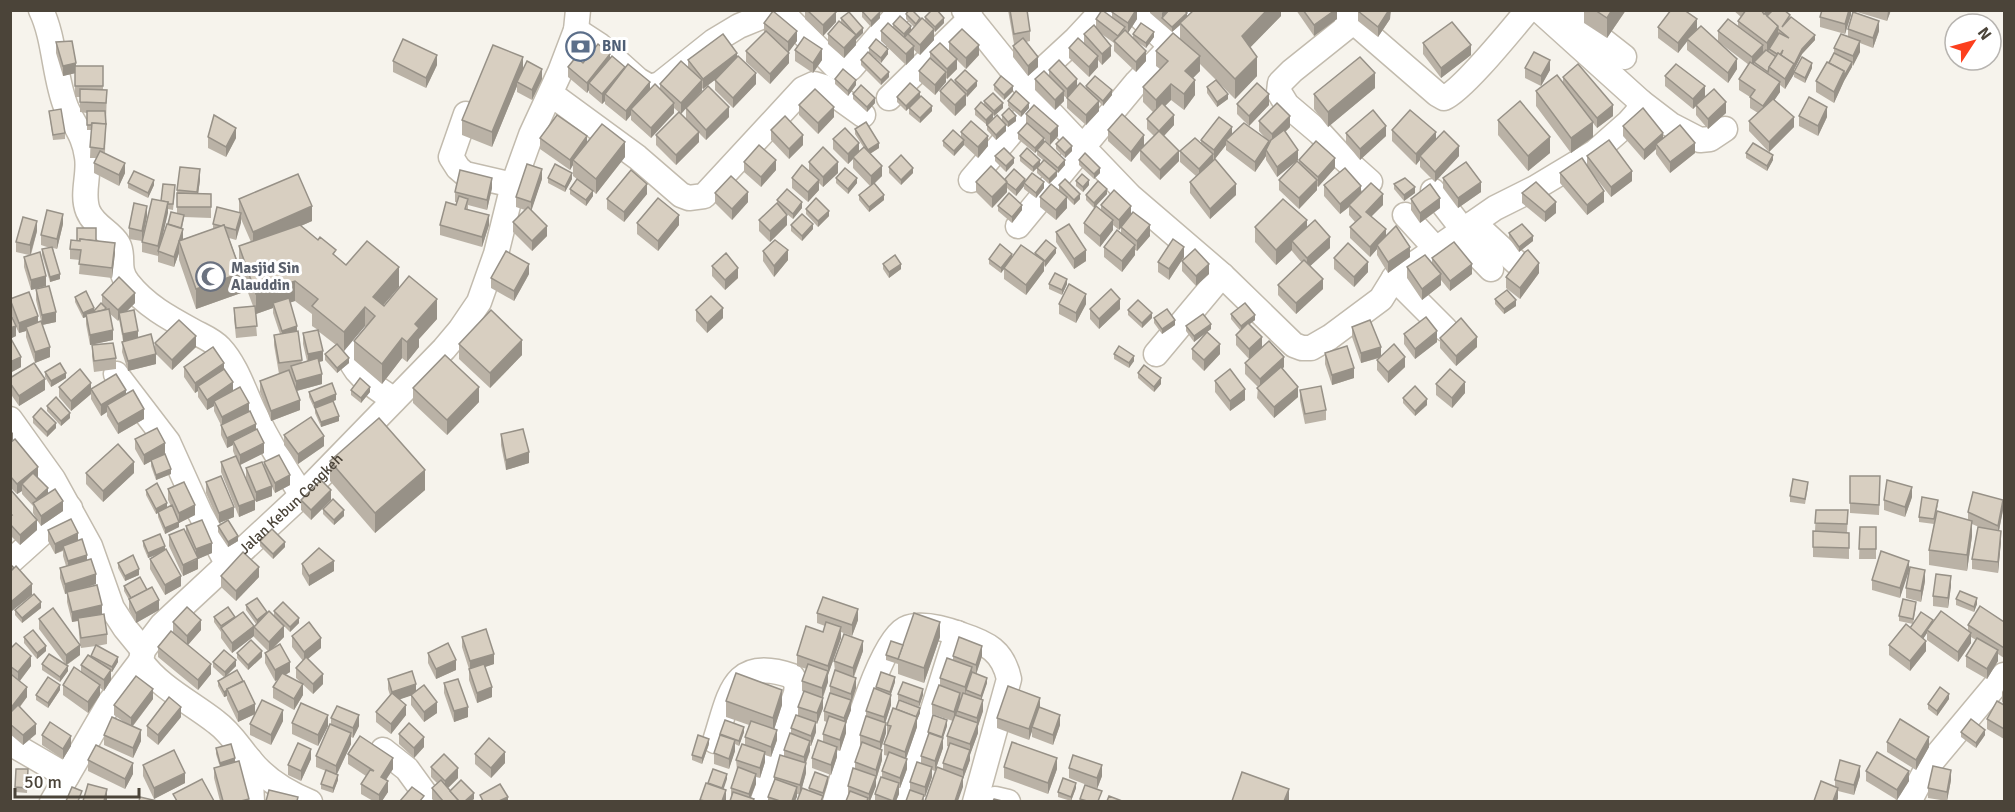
<svg xmlns="http://www.w3.org/2000/svg" width="2015" height="812" viewBox="0 0 2015 812" font-family="Signika,sans-serif">
	<rect width="100%" height="100%" fill="#f6f3ec"/>
	<g fill="none" stroke-linecap="round" stroke-linejoin="round">
		<defs>
			<g id="minor">
				<path d="M41,10C55,39 54,77 66,107C74,126 84,134 87,157C90,174 81,194 88,211C94,226 110,231 118,244C125,256 116,268 128,283C145,305 169,318 193,331C202,336 213,340 220,348C236,365 244,391 254,412C268,441 284,468 302,495"/>
				<path d="M780,10L835,66C841,70 844,72 851,68L901,10"/>
				<polyline points="964,10 1025,86 1076,39 1103,10"/>
				<polyline points="1133,10 1172,47"/>
				<path d="M1340,10L1437,94L1444,98C1463,90 1512,29 1528,10"/>
				<polyline points="1539,10 1641,102 1671,125 1700,140 1710,139 1725,129"/>
				<polyline points="1564,10 1624,57"/>
				<polyline points="1352,23 1292,71 1280,83 1279,92 1287,105 1320,133 1343,158 1370,182"/>
				<polyline points="576,30 599,45 638,80 650,87 660,84 714,41 739,26 778,10"/>
				<polyline points="1025,86 1083,147 1137,82 1206,10"/>
				<polyline points="551,94 637,157 681,195 689,198 704,196 803,89 814,84 824,87 863,115"/>
				<polyline points="889,98 971,18"/>
				<polyline points="466,114 451,157 458,168 465,174 513,185"/>
				<polyline points="971,180 1039,100"/>
				<polyline points="1433,191 1464,231"/>
				<polyline points="1405,215 1437,250"/>
				<polyline points="1474,223 1516,262"/>
				<polyline points="1018,226 1083,147 1130,196 1222,275 1294,345 1302,348 1311,348 1330,337 1381,299 1394,278 1495,208 1535,188 1595,152 1629,122 1637,113 1641,102"/>
				<polyline points="1458,235 1491,269"/>
				<polyline points="1394,278 1445,329"/>
				<path d="M370,331L350,355C351,374 379,389 394,400"/>
				<polyline points="1156,354 1222,275"/>
				<polyline points="116,374 168,442 200,513 227,563"/>
				<polyline points="10,419 53,479 90,546 112,608 125,628 143,650"/>
				<polyline points="10,562 70,508"/>
				<path d="M715,741C730,695 732,655 792,676L797,685L796,693L759,802"/>
				<polyline points="10,743 67,776"/>
				<polyline points="383,750 407,769 431,802"/>
				<polyline points="250,760 252,802"/>
				<polyline points="52,802 110,702 141,661"/>
				<path id="s1" d="M310,802C288,793 265,779 250,760C239,747 230,732 216,722C192,703 159,687 141,661L143,650L162,625L302,495L444,349L460,330L479,302L496,254L513,185L531,135L560,72L576,30L578,10"/>
				<path d="M835,802C846,767 876,645 905,629C921,621 946,629 962,635C987,643 1003,651 1009,679L975,802"/>
				<polyline points="904,802 957,633"/>
				<polyline points="989,802 995,799 1008,802"/>
				<polyline points="1909,802 1928,766 2004,675"/>
			</g>
		</defs>
		<!-- minor casing -->
		<use href="#minor" stroke="#c2bbae" stroke-width="27"/>
		<!-- minor -->
		<use href="#minor" stroke="#fff" stroke-width="24"/>
	</g>
	<!-- wall -->
	<g fill="#bab2a6" fill-rule="evenodd">
		<polygon points="805,10 835,10 836,22 823,36 805,19"/>
		<polygon points="1008,10 1027,10 1030,31 1030,41 1026,42 1038,67 1028,76 1013,57 1013,46 1016,44 1014,44"/>
		<polygon points="1137,10 1137,19 1128,33 1133,39 1133,34 1154,37 1146,48 1136,41 1146,61 1136,72 1114,51 1114,43 1099,32 1111,56 1102,65 1098,60 1098,67 1089,77 1069,58 1069,48 1084,43 1084,34 1096,28 1096,19 1112,17 1112,12"/>
		<polygon points="1150,10 1184,10 1187,16 1235,11 1281,10 1281,16 1250,47 1257,76 1235,99 1218,82 1228,99 1217,107 1207,93 1207,87 1216,80 1200,64 1200,71 1193,78 1195,95 1184,110 1171,100 1165,106 1174,125 1164,136 1179,161 1160,180 1140,160 1140,150 1131,162 1108,141 1108,130 1144,146 1154,136 1147,129 1147,119 1153,112 1143,102 1143,87 1160,69 1156,66 1156,51 1180,39 1180,25 1172,32 1150,13"/>
		<polygon points="1296,10 1337,10 1337,19 1314,36"/>
		<polygon points="1584,10 1626,10 1607,38 1584,23"/>
		<polygon points="1733,10 1784,10 1790,18 1815,40 1802,54 1794,70 1794,71 1812,68 1805,83 1794,77 1794,74 1785,89 1780,85 1780,92 1774,100 1794,127 1769,152 1749,131 1749,121 1758,113 1750,108 1750,97 1739,90 1739,79 1749,65 1720,43 1737,69 1728,83 1687,50 1687,41 1678,53 1658,38 1658,27 1697,29 1691,35 1718,41 1718,31 1738,26 1738,21 1741,17"/>
		<polygon points="1822,10 1852,10 1851,11 1851,15 1845,34 1820,27 1820,17"/>
		<polygon points="1857,10 1891,10 1887,21 1857,12"/>
		<polygon points="862,11 880,18 871,27 862,17"/>
		<polygon points="1358,11 1390,11 1390,19 1378,37 1358,21"/>
		<polygon points="906,14 920,18 925,21 925,17 944,23 935,32 934,31 934,40 920,55 914,50 914,57 906,65 881,41 881,31 893,27 893,24 911,30 914,27 906,19"/>
		<polygon points="841,18 863,33 856,39 856,45 844,58 828,44 828,34 841,22"/>
		<polygon points="764,23 797,41 788,52 789,63 770,84 746,62 746,51 764,33"/>
		<polygon points="1848,29 1879,31 1873,48 1860,43 1860,52 1844,81 1834,103 1816,92 1816,81 1834,53 1834,48 1848,36"/>
		<polygon points="56,42 76,66 103,66 103,90 107,90 105,153 125,173 119,186 94,173 94,163 96,158 90,158 91,130 87,130 87,113 80,112 80,97 75,97 75,73 63,76 56,53"/>
		<polygon points="573,42 590,46 584,54 573,47"/>
		<polygon points="949,42 979,55 966,69 957,60 957,69 947,79 946,78 946,82 935,95 919,81 919,71 930,58 930,52 949,51"/>
		<polygon points="1423,43 1471,55 1441,78 1423,54"/>
		<polygon points="869,48 888,54 881,63 872,55 889,77 881,85 861,65 861,60 869,53"/>
		<polygon points="795,50 822,60 813,73 795,61"/>
		<polygon points="737,57 756,84 733,108 715,90 715,80 716,79 703,89 702,88 702,91 688,106 729,117 706,140 699,133 699,142 676,165 656,145 656,135 686,118 686,108 681,114 674,108 674,113 651,138 631,120 631,115 626,121 605,104 605,101 602,104 589,93 589,90 587,93 568,77 568,67 583,63 610,58 650,90 660,90 660,84 688,68 688,60"/>
		<polygon points="393,61 437,65 426,88 393,72"/>
		<polygon points="1525,68 1550,70 1541,86 1525,78"/>
		<polygon points="1049,70 1077,86 1086,89 1086,86 1112,95 1103,106 1099,102 1099,111 1086,125 1067,108 1067,98 1064,96 1064,101 1055,110 1035,90 1035,79 1049,75"/>
		<polygon points="523,71 542,79 532,100 517,92 517,86 492,147 462,135 462,120"/>
		<polygon points="1665,76 1705,97 1701,101 1726,113 1708,129 1696,115 1696,106 1693,109 1665,86"/>
		<polygon points="1563,77 1613,116 1597,128 1593,123 1593,137 1571,153 1536,106 1536,91 1563,82"/>
		<polygon points="835,79 856,85 848,96 835,84"/>
		<polygon points="955,80 977,86 967,97 966,96 966,105 955,116 940,101 940,91 955,83"/>
		<polygon points="994,85 1013,91 1004,100 994,90"/>
		<polygon points="1375,88 1328,127 1314,109 1314,94"/>
		<polygon points="853,94 875,103 867,112 853,99"/>
		<polygon points="897,97 920,97 906,111 897,102"/>
		<polygon points="984,101 1003,108 994,116 993,115 993,118 988,124 1002,120 1002,115 1016,121 1008,127 1006,125 1006,131 996,140 987,130 987,125 975,115 975,109 984,106"/>
		<polygon points="1008,101 1029,108 1021,117 1008,106"/>
		<polygon points="1237,104 1269,105 1249,126 1237,114"/>
		<polygon points="799,105 834,117 818,134 799,115"/>
		<polygon points="909,108 932,111 920,123 909,114"/>
		<polygon points="49,111 65,133 65,139 53,140"/>
		<polygon points="1026,114 1058,136 1050,145 1044,139 1044,142 1065,165 1058,173 1057,172 1057,176 1049,184 1037,173 1037,168 1033,172 1020,161 1020,156 1040,165 1043,160 1037,155 1037,151 1035,153 1018,139 1018,133 1026,124"/>
		<polygon points="1799,116 1827,117 1818,136 1799,126"/>
		<polygon points="1498,120 1550,153 1528,171 1498,135"/>
		<polygon points="1259,121 1290,127 1285,132 1298,160 1297,161 1299,163 1299,160 1335,168 1318,187 1317,186 1317,190 1299,209 1279,190 1279,180 1296,161 1277,177 1266,160 1266,156 1255,172 1226,150 1226,145 1215,159 1236,195 1210,219 1190,193 1190,182 1196,176 1180,162 1180,151 1201,143 1201,140 1232,134 1268,141 1259,131"/>
		<polygon points="1623,126 1663,139 1695,153 1670,173 1656,154 1656,149 1644,160 1623,136"/>
		<polygon points="855,129 879,148 870,154 882,176 874,183 884,200 869,212 859,200 859,195 870,186 853,168 853,159 848,164 833,149 833,139 859,151 864,148 855,134"/>
		<polygon points="771,130 803,145 789,159 771,140"/>
		<polygon points="1392,130 1436,139 1459,156 1435,182 1420,167 1420,160 1416,165 1392,141"/>
		<polygon points="961,132 988,146 978,158 964,145 954,156 943,146 943,141 961,137"/>
		<polygon points="1346,133 1386,136 1360,160 1346,143"/>
		<polygon points="208,137 236,138 226,157 208,148"/>
		<polygon points="540,138 587,143 625,157 596,194 593,191 593,196 586,206 570,194 570,189 589,188 573,176 573,165 570,170 540,149"/>
		<polygon points="1056,144 1072,151 1065,158 1056,149"/>
		<polygon points="1746,153 1773,160 1767,171 1746,158"/>
		<polygon points="995,156 1014,163 1006,172 995,161"/>
		<polygon points="1587,156 1632,181 1611,197 1592,173 1604,202 1587,215 1560,183 1560,173 1587,165"/>
		<polygon points="1079,160 1100,173 1094,179 1079,165"/>
		<polygon points="744,162 776,170 761,187 744,172"/>
		<polygon points="809,162 838,173 823,187 819,183 819,190 808,202 792,188 792,178 809,171"/>
		<polygon points="889,167 913,173 901,185 889,173"/>
		<polygon points="548,178 572,179 565,192 548,183"/>
		<polygon points="836,178 857,183 848,194 836,183"/>
		<polygon points="1443,178 1481,192 1458,208 1443,188"/>
		<polygon points="542,179 531,210 547,236 532,251 513,232 513,222 525,210 516,207 516,197"/>
		<polygon points="1005,179 1025,182 1044,188 1036,198 1024,189 1024,186 1016,196 1007,188 1007,192 992,208 976,192 976,182"/>
		<path d="M200,180L198,193L211,194V218L184,217L182,229L183,239L213,229V224L239,212V199L312,221L301,226L346,265L399,287L383,305L437,319L419,339V347L407,362L402,358L382,384L354,360V341L366,327L365,326L344,351L349,363L337,373L325,360V354L336,345L318,331L323,361L319,362L322,384L297,391L300,410L271,421L260,392V381L279,374L274,345V335L280,334L273,313V308L256,314L255,312L257,336L236,338L234,318V308L253,306L241,274V293L196,309L179,260V253L174,267L158,262V255V256L142,252V241L129,239V228L147,216L143,237L161,201L175,190L173,210L168,209L161,242L168,224L177,214V190ZM241,219L251,242L239,246V265L229,238L236,240ZM295,301L312,314V326L318,330L303,333V344L307,361L302,363L297,332L290,302Z"/>
		<polygon points="1076,181 1089,185 1083,192 1076,186"/>
		<polygon points="128,183 154,185 148,198 128,188"/>
		<polygon points="1394,184 1415,193 1404,201 1394,189"/>
		<polygon points="1059,185 1080,199 1074,205 1067,198 1067,208 1056,220 1040,207 1040,197 1065,196 1059,190"/>
		<polygon points="1324,185 1361,193 1383,205 1371,216 1386,236 1410,257 1388,273 1377,255 1377,249 1370,257 1350,238 1350,227 1355,222 1349,215 1349,207 1340,214 1324,196"/>
		<polygon points="492,188 487,210 468,205 468,209 489,225 482,247 440,235 440,225 456,205 457,202 455,202 455,192"/>
		<polygon points="715,193 748,202 732,220 715,203"/>
		<polygon points="1522,193 1556,213 1545,222 1522,203"/>
		<polygon points="647,194 624,222 607,209 607,199"/>
		<polygon points="1107,194 1094,208 1086,200 1086,195"/>
		<polygon points="1411,199 1440,208 1420,223 1411,210"/>
		<polygon points="777,200 802,208 793,219 781,209 787,225 770,242 759,231 759,220 777,203"/>
		<polygon points="1101,205 1131,215 1150,236 1137,251 1135,250 1135,255 1122,272 1104,257 1104,247 1121,233 1121,228 1119,230 1113,225 1113,230 1100,247 1084,233 1084,223 1101,210"/>
		<polygon points="998,206 1022,210 1012,223 998,211"/>
		<polygon points="806,209 829,216 818,227 806,214"/>
		<polygon points="637,223 679,225 658,251 637,234"/>
		<polygon points="63,224 57,249 53,248 60,279 50,282 42,255 42,249 50,248 41,245 41,235"/>
		<polygon points="791,225 813,229 802,241 791,231"/>
		<polygon points="1255,227 1307,227 1330,248 1310,266 1323,289 1296,314 1278,295 1278,285 1302,263 1292,251 1292,250 1276,265 1255,242"/>
		<polygon points="37,231 31,255 46,286 31,290 24,267 24,257 29,255 16,252 16,242"/>
		<polygon points="1056,232 1086,261 1074,269 1056,242"/>
		<polygon points="1509,233 1533,241 1519,252 1509,238"/>
		<polygon points="77,241 96,241 115,253 112,278 79,274 80,260 70,259 70,249"/>
		<polygon points="763,251 788,260 774,277 763,261"/>
		<polygon points="1035,253 1056,253 1045,267 1044,265 1044,271 1026,295 1004,279 1004,269 1001,273 989,264 989,259 1035,255"/>
		<polygon points="1184,257 1169,280 1158,272 1158,262"/>
		<polygon points="1334,258 1368,272 1354,287 1334,269"/>
		<polygon points="1432,258 1472,274 1450,291 1441,280 1441,285 1422,300 1407,278 1407,267 1432,264"/>
		<polygon points="1182,261 1209,274 1196,286 1182,271"/>
		<polygon points="883,264 901,269 889,278 883,269"/>
		<polygon points="712,266 738,278 725,290 712,276"/>
		<polygon points="1539,273 1520,299 1506,288 1506,277"/>
		<polygon points="529,274 514,301 491,288 491,278"/>
		<polygon points="1049,284 1067,284 1062,295 1049,289"/>
		<polygon points="36,289 56,322 42,325 50,357 35,363 26,337 26,331 19,333 16,327 16,336 11,338 21,367 10,373 10,313 14,320 10,311 10,299 38,323 42,325 36,300"/>
		<polygon points="102,295 135,303 127,311 138,338 155,350 155,343 196,347 172,370 156,354 156,364 128,371 122,352 123,341 119,319 118,321 109,313 113,340 90,345 86,324 86,317 83,318 75,302 75,297 94,310 102,303"/>
		<polygon points="1495,299 1516,306 1504,314 1495,304"/>
		<polygon points="1059,304 1086,304 1076,323 1059,314"/>
		<polygon points="1090,309 1120,309 1099,329 1090,319"/>
		<polygon points="696,310 723,318 707,333 696,321"/>
		<polygon points="1128,310 1152,318 1142,328 1128,315"/>
		<polygon points="1231,314 1255,320 1249,324 1262,347 1284,367 1282,369 1298,397 1274,418 1257,398 1258,387 1245,374 1245,363 1249,359 1236,345 1236,335 1240,330 1231,319"/>
		<polygon points="1154,318 1175,325 1162,334 1154,323"/>
		<polygon points="1186,326 1211,329 1194,342 1186,331"/>
		<polygon points="1352,327 1381,356 1405,367 1388,383 1377,370 1377,360 1379,358 1361,363 1352,337"/>
		<polygon points="1404,334 1437,342 1415,359 1404,344"/>
		<polygon points="1440,338 1477,347 1456,366 1440,348"/>
		<polygon points="459,344 522,355 490,388 459,359"/>
		<polygon points="92,345 116,358 116,369 94,372 92,356"/>
		<polygon points="1192,349 1220,354 1204,371 1192,359"/>
		<polygon points="1325,353 1354,378 1332,385 1325,364"/>
		<polygon points="1114,354 1134,361 1129,368 1114,359"/>
		<polygon points="184,367 224,370 233,391 249,411 256,429 264,453 240,465 255,510 239,517 221,472 221,462 235,456 233,451 233,445 227,448 221,435 221,425 214,411 214,406 207,410 198,397 198,391 195,393 184,377"/>
		<polygon points="45,372 66,378 51,387 45,377"/>
		<polygon points="1138,373 1161,384 1154,392 1138,378"/>
		<polygon points="10,378 45,390 19,406 10,393"/>
		<polygon points="1215,381 1245,400 1230,411 1215,392"/>
		<polygon points="1436,384 1465,393 1452,408 1436,395"/>
		<polygon points="59,387 91,389 126,395 144,419 118,434 107,416 107,412 101,416 91,399 91,394 71,411 59,397"/>
		<polygon points="413,388 479,402 447,435 413,403"/>
		<polygon points="351,390 370,392 361,403 351,395"/>
		<polygon points="1300,390 1326,410 1326,420 1305,424 1300,400"/>
		<polygon points="309,392 336,400 320,406 339,421 321,427 315,413 315,408 314,408 309,397"/>
		<polygon points="1403,398 1427,405 1415,416 1403,403"/>
		<polygon points="47,406 70,418 61,426 47,411"/>
		<polygon points="33,417 56,428 47,437 33,423"/>
		<polygon points="10,429 13,441 48,493 63,511 41,526 37,520 37,530 20,545 10,535 10,489 36,518 33,513 33,506 22,494 22,491 17,494 10,487"/>
		<polygon points="501,434 529,463 506,470 501,445"/>
		<polygon points="284,435 324,446 298,464 284,445"/>
		<polygon points="135,439 165,454 160,457 171,474 156,480 151,466 151,461 144,465 135,449"/>
		<polygon points="330,461 425,490 375,533 330,481"/>
		<polygon points="264,462 290,485 275,493 272,487 272,496 256,502 246,478 246,468 264,467"/>
		<polygon points="86,473 134,473 103,502 86,484"/>
		<polygon points="1850,476 1880,486 1879,515 1850,513"/>
		<polygon points="206,482 234,517 219,523 206,493"/>
		<polygon points="1808,487 1805,504 1790,502 1790,496"/>
		<polygon points="168,489 195,515 179,523 179,527 165,534 158,517 158,513 156,514 146,495 146,490 167,507 171,506 168,500"/>
		<polygon points="1912,497 1905,517 1884,510 1884,500"/>
		<polygon points="301,500 331,500 311,520 301,510"/>
		<polygon points="1938,505 1936,513 1968,520 1968,512 2003,510 1999,530 2001,541 1998,573 1972,569 1972,559 1979,527 1972,524 1972,536 1967,571 1929,565 1929,550 1934,524 1919,522 1919,517"/>
		<polygon points="323,509 344,516 334,525 323,514"/>
		<polygon points="1816,510 1848,510 1847,533 1849,533 1849,559 1813,557 1813,531 1815,531"/>
		<polygon points="186,526 212,553 198,559 198,569 183,576 169,546 169,535 186,532"/>
		<polygon points="218,526 238,541 228,547 218,532"/>
		<polygon points="1860,527 1876,527 1876,559 1859,559"/>
		<polygon points="48,530 87,560 96,584 88,587 102,614 107,634 107,644 97,646 118,662 112,672 111,672 111,680 104,691 100,688 100,695 88,713 63,695 63,685 81,672 81,665 91,657 96,646 81,648 80,645 80,655 67,665 68,671 60,682 42,670 42,664 66,665 39,629 39,619 80,645 78,621 72,622 67,602 67,593 65,594 60,578 60,568 66,566 63,556 63,551 55,554 48,541"/>
		<polygon points="143,541 165,550 181,586 165,595 150,569 150,559 156,555 148,558 143,546"/>
		<polygon points="260,541 285,547 273,559 260,546"/>
		<polygon points="1909,561 1900,598 1872,590 1872,580"/>
		<polygon points="118,563 139,575 125,581 118,568"/>
		<polygon points="302,564 334,571 309,586 302,574"/>
		<polygon points="221,576 259,577 236,601 221,587"/>
		<polygon points="1925,581 1921,602 1906,598 1906,588"/>
		<polygon points="124,586 147,590 159,610 136,623 129,609 129,600 124,591"/>
		<polygon points="1951,586 1948,608 1933,606 1933,596"/>
		<polygon points="1956,599 1977,604 1974,612 1956,605"/>
		<polygon points="246,605 267,612 274,616 274,611 299,623 290,632 284,626 284,637 272,649 290,672 285,675 303,695 294,710 273,698 273,687 279,678 275,681 265,663 265,653 268,651 254,637 254,627 256,624 246,610"/>
		<polygon points="1916,607 1913,624 1933,622 1968,631 1968,625 2004,622 2004,658 1998,654 1998,661 1987,679 1966,667 1966,656 1976,640 1971,637 1971,643 1958,662 1927,640 1927,633 1923,639 1926,651 1910,671 1889,655 1889,645 1910,628 1913,624 1899,621 1899,616"/>
		<polygon points="41,608 22,623 15,615 15,610"/>
		<polygon points="817,613 858,620 852,636 841,632 841,638 828,675 828,682 823,698 823,708 817,724 816,723 816,732 811,746 810,746 810,751 806,763 806,773 801,791 809,791 809,788 828,782 823,798 823,801 797,794 795,801 768,801 768,797 774,781 774,777 784,756 784,750 791,734 791,728 798,715 798,707 804,692 802,691 802,681 807,669 797,666 797,655 823,632 825,626 817,623"/>
		<polygon points="214,617 235,618 254,636 232,653 221,638 221,632 214,622"/>
		<polygon points="173,622 201,630 188,645 211,674 198,690 158,657 158,647 173,632"/>
		<polygon points="292,636 321,648 308,659 323,684 313,694 296,678 296,668 303,661 292,647"/>
		<polygon points="24,637 46,651 37,659 24,643"/>
		<polygon points="462,637 494,664 485,667 492,697 477,703 469,680 469,669 462,647"/>
		<polygon points="940,637 924,683 898,674 898,663 898,664 886,660 886,655 903,645"/>
		<polygon points="10,649 31,666 20,681 27,697 20,707 36,734 23,745 10,734"/>
		<polygon points="863,651 854,677 856,688 851,704 851,710 846,723 846,733 840,751 837,750 837,757 831,775 812,768 812,758 823,742 823,734 827,722 824,721 824,711 830,694 830,686 835,672 834,661"/>
		<polygon points="237,653 262,657 248,670 237,658"/>
		<polygon points="428,653 456,670 436,679 428,663"/>
		<polygon points="953,656 982,656 976,674 987,683 981,699 983,711 978,726 978,733 970,754 970,760 963,779 963,787 943,770 943,763 949,747 947,746 947,736 953,721 932,714 932,704 940,686 940,678 953,660"/>
		<polygon points="213,662 236,666 226,676 255,714 283,721 271,745 250,735 250,724 255,714 238,722 227,699 227,696 224,697 218,686 218,681 224,677 213,667"/>
		<polygon points="388,679 416,691 437,713 424,722 411,705 411,695 400,699 406,715 391,734 376,722 376,712 390,695 388,689"/>
		<polygon points="895,682 891,694 891,705 885,723 886,733 881,749 882,760 876,780 876,786 870,801 846,801 848,796 848,786 855,769 855,762 861,745 860,745 860,735 866,716 866,711 876,689 876,687"/>
		<polygon points="444,683 468,717 454,722 444,693"/>
		<polygon points="2004,688 2004,704 2002,702 2002,692"/>
		<polygon points="60,690 48,708 36,700 36,695"/>
		<polygon points="898,694 923,695 919,707 898,699"/>
		<polygon points="153,699 133,726 141,741 133,758 104,745 104,735 124,722 114,715 114,705"/>
		<polygon points="1949,699 1937,716 1928,709 1928,704"/>
		<polygon points="726,701 782,705 774,729 777,740 771,757 765,755 765,762 760,778 756,777 756,784 751,798 754,801 731,798 731,788 737,770 736,760 745,745 745,737 749,725 726,717"/>
		<polygon points="2004,705 2004,739 1987,729 1987,719"/>
		<polygon points="896,709 920,713 917,720 917,727 906,758 907,769 900,788 899,788 899,794 896,801 875,801 875,794 882,777 882,771 888,756 884,755 884,744 888,736 887,735 887,725"/>
		<polygon points="181,717 158,745 147,736 147,726"/>
		<polygon points="331,718 359,726 353,738 351,737 351,744 337,774 338,780 333,793 321,789 321,784 326,771 316,767 316,756 331,725"/>
		<polygon points="997,718 1060,725 1053,745 1032,737 1032,731 1029,740 997,728"/>
		<polygon points="292,723 328,726 318,746 292,734"/>
		<polygon points="947,726 943,738 943,748 935,771 932,770 932,777 925,797 924,797 924,801 910,790 910,782 921,763 921,756 928,737 928,732"/>
		<polygon points="744,732 739,746 735,744 735,751 729,769 714,764 714,753 720,734"/>
		<polygon points="1961,732 1985,735 1976,748 1961,737"/>
		<polygon points="399,734 424,747 414,758 399,744"/>
		<polygon points="42,735 71,746 63,759 42,745"/>
		<polygon points="1887,742 1929,747 1916,770 1887,752"/>
		<polygon points="709,744 702,764 692,760 692,755"/>
		<polygon points="216,748 235,762 249,801 220,801 214,778 214,768 220,767 216,754"/>
		<polygon points="348,754 393,769 386,780 388,792 382,801 373,801 361,794 361,784 366,776 348,764"/>
		<polygon points="475,754 505,763 491,778 475,764"/>
		<polygon points="311,759 301,781 288,775 288,765"/>
		<polygon points="88,760 133,774 125,789 88,771"/>
		<polygon points="143,765 185,783 154,799 143,776"/>
		<polygon points="431,767 458,778 448,788 450,791 474,799 471,801 434,801 432,799 432,788 437,783 431,777"/>
		<polygon points="1004,767 1057,769 1048,794 1004,778"/>
		<polygon points="1069,768 1102,776 1097,789 1069,778"/>
		<polygon points="16,769 28,769 27,793 15,792"/>
		<polygon points="1866,771 1909,781 1897,800 1866,781"/>
		<polygon points="1860,776 1854,795 1838,791 1838,798 1837,801 1814,801 1821,781 1835,787 1835,780"/>
		<polygon points="1951,780 1947,801 1928,798 1928,788"/>
		<polygon points="1076,788 1071,801 1058,797 1058,792"/>
	</g>
	<!-- shaded-wall -->
	<g fill="#979187">
		<polygon points="1136,10 1137,10 1137,19 1128,33 1128,23"/>
		<polygon points="1164,10 1174,10 1162,18 1162,13"/>
		<polygon points="1267,10 1281,10 1281,16 1242,56 1242,36"/>
		<polygon points="1335,10 1337,10 1337,19 1314,36 1314,25"/>
		<polygon points="1388,10 1391,10 1390,19 1378,37 1378,27"/>
		<polygon points="1612,10 1626,10 1607,38 1607,18"/>
		<polygon points="1768,10 1773,10 1762,21 1762,16"/>
		<polygon points="1849,10 1851,10 1851,15 1845,34 1845,24"/>
		<polygon points="1888,10 1891,10 1887,21"/>
		<polygon points="836,12 836,22 823,36 823,25"/>
		<polygon points="880,12 880,18 871,27 871,21"/>
		<polygon points="1187,13 1187,18 1180,23 1180,25 1172,32 1172,27"/>
		<polygon points="944,18 944,23 935,32 935,27"/>
		<polygon points="1697,19 1697,29 1678,53 1678,43"/>
		<polygon points="1879,21 1879,31 1873,48 1873,38"/>
		<polygon points="911,26 911,31 904,39 904,34"/>
		<polygon points="1778,26 1778,36 1767,53 1767,43"/>
		<polygon points="863,28 863,33 856,40 856,35"/>
		<polygon points="934,29 934,40 920,55 920,45"/>
		<polygon points="797,31 797,41 788,53 788,42"/>
		<polygon points="1154,32 1154,37 1146,48 1146,43"/>
		<polygon points="856,35 856,45 844,58 844,48"/>
		<polygon points="1815,35 1815,40 1802,54 1794,70 1794,74 1785,89 1785,79 1802,49"/>
		<polygon points="590,40 590,46 584,54 584,49"/>
		<polygon points="1860,41 1860,52 1853,66 1853,56"/>
		<polygon points="979,45 979,55 966,69 966,58"/>
		<polygon points="1471,45 1471,55 1441,78 1441,68"/>
		<polygon points="1763,45 1763,55 1754,62 1754,64 1752,67 1752,57"/>
		<polygon points="914,46 914,57 906,65 906,54"/>
		<polygon points="1111,46 1111,56 1102,65 1102,54"/>
		<polygon points="822,49 822,60 813,73 813,63"/>
		<polygon points="888,49 888,54 881,63 881,58"/>
		<polygon points="1146,51 1146,61 1136,72 1136,62"/>
		<polygon points="737,53 737,63 703,89 703,79"/>
		<polygon points="789,53 789,63 770,84 770,74"/>
		<polygon points="610,54 610,65 589,83 589,90 587,93 587,83"/>
		<polygon points="437,55 437,65 426,88 426,78"/>
		<polygon points="1098,56 1098,67 1089,77 1089,67"/>
		<polygon points="1200,56 1200,71 1185,86 1185,71"/>
		<polygon points="523,57 523,72 517,82 517,86 492,147 492,132"/>
		<polygon points="1038,57 1038,67 1028,76 1028,66"/>
		<polygon points="1257,57 1257,76 1235,99 1235,79"/>
		<polygon points="957,59 957,69 947,79 947,69"/>
		<polygon points="1737,59 1737,69 1728,83 1728,73"/>
		<polygon points="1550,60 1550,70 1541,86 1541,76"/>
		<polygon points="1852,62 1852,67 1844,81 1844,76"/>
		<polygon points="76,63 76,73 63,76 63,66"/>
		<polygon points="1812,63 1812,68 1805,83 1805,78"/>
		<polygon points="625,67 625,77 605,94 605,101 602,104 602,94"/>
		<polygon points="542,69 542,79 532,100 532,90"/>
		<polygon points="1844,71 1844,81 1834,103 1834,92"/>
		<polygon points="889,72 889,77 881,85 881,80"/>
		<polygon points="946,72 946,82 935,95 935,85"/>
		<polygon points="756,73 756,84 733,108 733,98"/>
		<polygon points="1375,73 1375,88 1328,127 1328,112"/>
		<polygon points="1077,79 1077,89 1067,99 1067,89"/>
		<polygon points="702,80 702,91 681,114 681,103"/>
		<polygon points="856,80 856,85 848,96 848,91"/>
		<polygon points="1195,80 1195,95 1184,110 1184,94"/>
		<polygon points="977,81 977,86 967,97 967,91"/>
		<polygon points="650,82 650,92 631,109 631,115 626,121 626,111"/>
		<polygon points="1780,82 1780,92 1763,117 1763,106"/>
		<polygon points="1171,84 1171,100 1156,115 1156,100"/>
		<polygon points="1013,86 1013,91 1004,100 1004,95"/>
		<polygon points="1705,86 1705,97 1693,109 1693,99"/>
		<polygon points="1112,90 1112,95 1103,106 1103,101"/>
		<polygon points="1064,91 1064,101 1055,110 1055,100"/>
		<polygon points="920,92 920,97 906,111 906,106"/>
		<polygon points="966,94 966,105 955,116 955,105"/>
		<polygon points="1228,94 1228,99 1217,107 1217,102"/>
		<polygon points="1269,94 1269,105 1249,126 1249,116"/>
		<polygon points="875,98 875,103 867,112 867,107"/>
		<polygon points="1099,101 1099,111 1086,125 1086,115"/>
		<polygon points="1726,102 1726,113 1708,129 1708,119"/>
		<polygon points="674,103 674,113 651,138 651,128"/>
		<polygon points="1003,103 1003,108 994,116 994,111"/>
		<polygon points="1029,103 1029,108 1021,117 1021,112"/>
		<polygon points="1613,105 1613,116 1597,128 1597,118"/>
		<polygon points="932,106 932,111 920,123 920,118"/>
		<polygon points="729,107 729,117 706,140 706,130"/>
		<polygon points="834,107 834,117 818,134 818,123"/>
		<polygon points="1827,107 1827,117 1818,136 1818,126"/>
		<polygon points="993,113 993,118 986,126 986,120"/>
		<polygon points="1174,115 1174,125 1159,141 1159,131"/>
		<polygon points="1016,116 1016,121 1008,127 1008,122"/>
		<polygon points="1290,116 1290,127 1272,145 1272,134"/>
		<polygon points="1794,117 1794,127 1769,152 1769,142"/>
		<polygon points="1593,122 1593,137 1571,153 1571,138"/>
		<polygon points="1006,125 1006,131 996,140 996,135"/>
		<polygon points="1058,126 1058,136 1050,145 1050,134"/>
		<polygon points="1386,126 1386,136 1360,160 1360,149"/>
		<polygon points="1232,127 1232,137 1226,140 1226,145 1214,160 1214,150"/>
		<polygon points="236,128 236,138 226,157 226,147"/>
		<polygon points="699,132 699,142 676,165 676,155"/>
		<polygon points="1436,132 1436,142 1420,156 1420,160 1416,165 1416,154"/>
		<polygon points="1663,133 1663,143 1656,144 1656,149 1644,160 1644,150"/>
		<polygon points="803,135 803,145 789,159 789,149"/>
		<polygon points="1144,135 1144,146 1131,162 1131,152"/>
		<polygon points="587,136 587,146 573,160 573,165 570,170 570,160"/>
		<polygon points="988,136 988,146 978,158 978,147"/>
		<polygon points="1550,137 1550,153 1528,171 1528,156"/>
		<polygon points="1044,138 1044,143 1035,153 1035,148"/>
		<polygon points="964,140 964,145 954,156 954,151"/>
		<polygon points="1269,141 1269,152 1266,150 1266,156 1255,172 1255,162"/>
		<polygon points="625,142 625,157 596,194 596,179"/>
		<polygon points="859,143 859,153 853,157 853,159 848,164 848,154"/>
		<polygon points="879,143 879,148 868,155 868,150"/>
		<polygon points="1695,143 1695,153 1670,173 1670,162"/>
		<polygon points="1072,146 1072,151 1065,158 1065,153"/>
		<polygon points="1459,146 1459,156 1435,182 1435,172"/>
		<polygon points="1298,150 1298,160 1277,177 1277,167"/>
		<polygon points="1179,151 1179,161 1160,180 1160,170"/>
		<polygon points="1213,154 1213,164 1199,179 1199,169"/>
		<polygon points="1773,155 1773,160 1767,171 1767,166"/>
		<polygon points="1014,158 1014,163 1006,172 1006,166"/>
		<polygon points="1335,158 1335,168 1318,187 1318,177"/>
		<polygon points="776,160 776,170 761,187 761,177"/>
		<polygon points="1040,160 1040,165 1033,172 1033,167"/>
		<polygon points="1065,160 1065,165 1058,173 1058,168"/>
		<polygon points="838,162 838,173 823,187 823,177"/>
		<polygon points="125,163 125,173 119,186 119,175"/>
		<polygon points="882,166 882,176 871,187 871,176"/>
		<polygon points="913,168 913,173 901,185 901,180"/>
		<polygon points="1100,168 1100,173 1094,179 1094,174"/>
		<polygon points="200,169 200,180 197,203 197,192"/>
		<polygon points="542,169 542,179 531,212 531,202"/>
		<polygon points="1057,171 1057,176 1049,184 1049,179"/>
		<polygon points="1632,171 1632,181 1611,197 1611,187"/>
		<polygon points="572,173 572,179 565,192 565,187"/>
		<polygon points="492,178 492,188 487,210 487,200"/>
		<polygon points="857,178 857,183 848,194 848,189"/>
		<polygon points="1025,179 1025,184 1024,183 1024,186 1016,196 1016,190"/>
		<polygon points="154,180 154,185 148,198 148,193"/>
		<polygon points="819,180 819,190 808,202 808,192"/>
		<polygon points="1089,180 1089,185 1083,192 1083,187"/>
		<polygon points="1317,180 1317,190 1299,209 1299,198"/>
		<polygon points="1007,182 1007,192 992,208 992,197"/>
		<polygon points="1044,182 1044,188 1036,198 1036,193"/>
		<polygon points="1481,182 1481,192 1458,208 1458,198"/>
		<polygon points="647,184 647,194 624,222 624,212"/>
		<polygon points="1236,184 1236,195 1210,219 1210,209"/>
		<polygon points="1361,186 1361,196 1349,205 1349,207 1340,214 1340,204"/>
		<polygon points="1415,187 1415,193 1404,201 1404,195"/>
		<polygon points="1107,189 1107,194 1094,208 1094,203"/>
		<polygon points="593,191 593,196 586,206 586,200"/>
		<polygon points="1604,191 1604,202 1587,215 1587,205"/>
		<polygon points="748,192 748,202 732,220 732,209"/>
		<polygon points="1080,194 1080,199 1074,205 1074,200"/>
		<polygon points="1383,194 1383,205 1366,222 1366,212"/>
		<polygon points="884,195 884,200 869,212 869,207"/>
		<polygon points="1067,197 1067,208 1056,220 1056,210"/>
		<polygon points="1440,198 1440,208 1420,223 1420,213"/>
		<polygon points="168,202 168,213 158,256 158,246"/>
		<polygon points="802,202 802,208 793,219 793,214"/>
		<polygon points="1556,202 1556,213 1545,222 1545,212"/>
		<polygon points="1022,205 1022,210 1012,223 1012,217"/>
		<polygon points="147,206 147,216 142,241 142,231"/>
		<polygon points="312,206 312,221 253,247 253,232"/>
		<polygon points="1131,206 1131,216 1119,230 1119,220"/>
		<polygon points="829,211 829,216 818,227 818,221"/>
		<polygon points="241,213 241,223 236,240 236,230"/>
		<polygon points="63,214 63,224 57,249 57,239"/>
		<polygon points="489,215 489,225 482,247 482,237"/>
		<polygon points="679,215 679,225 658,251 658,241"/>
		<polygon points="787,215 787,225 770,242 770,231"/>
		<polygon points="1113,220 1113,230 1100,247 1100,236"/>
		<polygon points="1307,220 1307,236 1292,241 1292,250 1276,265 1276,250"/>
		<polygon points="37,221 37,231 30,256 30,245"/>
		<polygon points="813,224 813,229 802,241 802,236"/>
		<polygon points="1150,225 1150,236 1137,251 1137,241"/>
		<polygon points="12,226 12,236 10,246 10,236"/>
		<polygon points="547,226 547,236 532,251 532,241"/>
		<polygon points="183,229 183,239 179,242"/>
		<polygon points="1386,229 1386,239 1377,245 1377,249 1370,257 1370,247"/>
		<polygon points="1533,236 1533,241 1519,252 1519,247"/>
		<polygon points="1330,237 1330,248 1307,269 1307,258"/>
		<polygon points="115,243 115,253 112,278 112,268"/>
		<polygon points="179,243 179,253 174,267 174,257"/>
		<polygon points="1135,245 1135,255 1122,272 1122,261"/>
		<polygon points="1184,247 1184,257 1169,280 1169,269"/>
		<polygon points="1410,247 1410,257 1388,273 1388,262"/>
		<polygon points="1056,248 1056,253 1045,267 1045,261"/>
		<polygon points="788,250 788,260 774,277 774,266"/>
		<polygon points="1086,250 1086,261 1074,269 1074,259"/>
		<polygon points="1012,254 1012,259 1001,273 1001,268"/>
		<polygon points="1044,261 1044,271 1026,295 1026,285"/>
		<polygon points="1368,262 1368,272 1354,287 1354,277"/>
		<polygon points="1539,263 1539,273 1520,299 1520,288"/>
		<polygon points="529,264 529,274 514,301 514,291"/>
		<polygon points="901,264 901,269 889,278 889,272"/>
		<polygon points="1209,264 1209,274 1196,286 1196,276"/>
		<polygon points="1472,264 1472,274 1450,291 1450,281"/>
		<polygon points="399,267 399,287 375,315 373,297"/>
		<polygon points="738,268 738,278 725,290 725,280"/>
		<polygon points="241,273 241,293 196,309 196,289"/>
		<polygon points="60,274 60,279 50,282 50,277"/>
		<polygon points="1441,274 1441,285 1422,300 1422,289"/>
		<polygon points="46,276 46,286 31,290 31,280"/>
		<polygon points="1067,279 1067,284 1062,295 1062,290"/>
		<polygon points="1323,279 1323,289 1296,314 1296,303"/>
		<polygon points="295,281 295,301 275,308 273,303 273,308 256,314 256,294"/>
		<polygon points="135,293 135,303 120,318 119,313 119,319 118,321 118,310"/>
		<polygon points="1086,294 1086,304 1076,323 1076,313"/>
		<polygon points="437,299 437,319 419,339 419,347 407,362 407,342 415,324"/>
		<polygon points="1120,299 1120,309 1099,329 1099,319"/>
		<polygon points="1516,300 1516,306 1504,314 1504,309"/>
		<polygon points="365,307 365,326 344,351 344,332"/>
		<polygon points="94,308 94,313 86,314 86,317 83,318 83,313"/>
		<polygon points="723,308 723,318 707,333 707,323"/>
		<polygon points="56,312 56,322 42,325 42,315"/>
		<polygon points="1152,313 1152,318 1142,328 1142,323"/>
		<polygon points="1255,315 1255,320 1241,331 1241,326"/>
		<polygon points="38,316 38,326 26,327 26,331 19,333 19,323"/>
		<polygon points="1175,320 1175,325 1162,334 1162,329"/>
		<polygon points="1211,324 1211,329 1194,342 1194,336"/>
		<polygon points="16,326 16,336 10,339 10,328"/>
		<polygon points="297,326 297,337 282,341 282,331"/>
		<polygon points="113,330 113,340 90,345 90,335"/>
		<polygon points="138,331 138,341 123,344 123,334"/>
		<polygon points="1437,331 1437,342 1415,359 1415,349"/>
		<polygon points="196,336 196,347 172,370 172,360"/>
		<polygon points="1262,337 1262,347 1249,359 1249,349"/>
		<polygon points="1477,337 1477,347 1456,366 1456,356"/>
		<polygon points="402,338 402,358 382,384 382,364"/>
		<polygon points="522,340 522,355 490,388 490,373"/>
		<polygon points="1220,344 1220,354 1204,371 1204,360"/>
		<polygon points="50,347 50,357 35,363 35,352"/>
		<polygon points="1381,347 1381,357 1361,363 1361,353"/>
		<polygon points="323,351 323,361 308,364 308,354"/>
		<polygon points="156,354 156,364 128,371 128,361"/>
		<polygon points="1134,356 1134,361 1129,368 1129,363"/>
		<polygon points="21,357 21,367 10,373 10,362"/>
		<polygon points="1284,357 1284,367 1260,389 1260,379"/>
		<polygon points="1405,357 1405,367 1388,383 1388,372"/>
		<polygon points="349,358 349,363 337,373 337,368"/>
		<polygon points="224,363 224,373 198,386 198,391 195,393 195,383"/>
		<polygon points="1354,368 1354,378 1332,385 1332,375"/>
		<polygon points="66,373 66,378 51,387 51,381"/>
		<polygon points="322,374 322,384 296,391 296,381"/>
		<polygon points="1161,378 1161,384 1154,392 1154,387"/>
		<polygon points="45,379 45,390 19,406 19,396"/>
		<polygon points="233,382 233,393 214,401 214,406 207,410 207,400"/>
		<polygon points="1465,382 1465,393 1452,408 1452,398"/>
		<polygon points="91,383 91,394 71,411 71,401"/>
		<polygon points="370,387 370,392 361,403 361,398"/>
		<polygon points="479,387 479,402 447,435 447,420"/>
		<polygon points="1298,387 1298,397 1274,418 1274,407"/>
		<polygon points="1245,389 1245,400 1230,411 1230,401"/>
		<polygon points="126,390 126,401 107,405 107,412 101,416 101,405"/>
		<polygon points="336,394 336,400 314,408 314,403"/>
		<polygon points="1427,399 1427,405 1415,416 1415,411"/>
		<polygon points="300,400 300,410 271,421 271,411"/>
		<polygon points="249,403 249,413 222,427 222,417"/>
		<polygon points="144,409 144,419 118,434 118,424"/>
		<polygon points="70,413 70,418 61,426 61,421"/>
		<polygon points="339,416 339,421 321,427 321,422"/>
		<polygon points="56,423 56,428 47,437 47,432"/>
		<polygon points="256,424 256,434 233,441 233,445 227,448 227,438"/>
		<polygon points="13,432 13,442 10,445 10,435"/>
		<polygon points="324,436 324,446 298,464 298,454"/>
		<polygon points="165,443 165,454 144,465 144,455"/>
		<polygon points="264,443 264,453 240,465 240,455"/>
		<polygon points="529,452 529,463 506,470 506,460"/>
		<polygon points="134,462 134,473 103,502 103,491"/>
		<polygon points="38,467 38,477 22,484 22,491 17,494 17,484"/>
		<polygon points="171,469 171,474 156,480 156,475"/>
		<polygon points="425,470 425,490 375,533 375,513"/>
		<polygon points="290,475 290,485 275,493 275,483"/>
		<polygon points="272,486 272,496 256,502 256,492"/>
		<polygon points="1912,487 1912,497 1905,517 1905,507"/>
		<polygon points="48,488 48,499 36,510 36,499"/>
		<polygon points="331,490 331,500 311,520 311,510"/>
		<polygon points="255,500 255,510 239,517 239,506"/>
		<polygon points="2003,500 2003,510 1998,536 1998,526"/>
		<polygon points="63,501 63,511 41,526 41,516"/>
		<polygon points="167,503 167,508 156,514 156,509"/>
		<polygon points="195,505 195,515 179,523 179,527 165,534 165,528 179,522 179,513"/>
		<polygon points="234,507 234,517 219,523 219,513"/>
		<polygon points="344,510 344,516 334,525 334,520"/>
		<polygon points="37,520 37,530 20,545 20,535"/>
		<polygon points="1972,521 1972,536 1967,571 1967,555"/>
		<polygon points="2001,531 2001,541 1998,573 1998,562"/>
		<polygon points="78,533 78,543 63,546 63,550 55,554 55,544"/>
		<polygon points="238,536 238,541 228,547 228,542"/>
		<polygon points="285,542 285,547 273,559 273,554"/>
		<polygon points="212,543 212,553 198,559 198,569 183,576 183,565 196,560 196,549"/>
		<polygon points="165,546 165,551 148,558 148,553"/>
		<polygon points="87,555 87,565 68,572 68,561"/>
		<polygon points="334,561 334,571 309,586 309,576"/>
		<polygon points="1909,561 1909,571 1900,598 1900,588"/>
		<polygon points="259,567 259,577 236,601 236,591"/>
		<polygon points="139,569 139,575 125,581 125,576"/>
		<polygon points="1925,570 1925,581 1921,602 1921,591"/>
		<polygon points="96,574 96,584 65,594 65,584"/>
		<polygon points="181,576 181,586 165,595 165,585"/>
		<polygon points="1951,576 1951,586 1948,608 1948,598"/>
		<polygon points="32,584 32,595 12,611 12,601"/>
		<polygon points="1977,598 1977,604 1974,612 1974,607"/>
		<polygon points="159,600 159,610 136,623 136,613"/>
		<polygon points="41,602 41,608 22,623 22,618"/>
		<polygon points="102,605 102,616 72,622 72,612"/>
		<polygon points="858,609 858,620 852,636 852,625"/>
		<polygon points="267,612 267,617 257,625 257,620"/>
		<polygon points="12,618 12,628 10,629 10,619"/>
		<polygon points="299,618 299,623 290,632 290,627"/>
		<polygon points="201,620 201,630 187,646 187,636"/>
		<polygon points="1933,620 1933,625 1927,630 1927,633 1921,642 1921,637"/>
		<polygon points="940,622 940,637 924,683 924,668"/>
		<polygon points="254,626 254,636 232,653 232,643"/>
		<polygon points="284,626 284,637 269,652 269,642"/>
		<polygon points="841,627 841,638 828,675 828,682 822,699 822,688 828,672 828,666"/>
		<polygon points="1971,633 1971,643 1958,662 1958,652"/>
		<polygon points="321,638 321,648 304,662 304,652"/>
		<polygon points="863,641 863,651 853,678 853,668"/>
		<polygon points="1926,641 1926,651 1910,671 1910,661"/>
		<polygon points="80,645 80,655 66,665 66,655"/>
		<polygon points="46,646 46,651 37,659 37,653"/>
		<polygon points="982,646 982,656 976,675 976,665"/>
		<polygon points="1998,650 1998,661 1987,679 1987,669"/>
		<polygon points="262,651 262,657 248,670 248,665"/>
		<polygon points="494,654 494,664 470,672 470,661"/>
		<polygon points="31,656 31,666 18,683 18,672"/>
		<polygon points="118,657 118,662 112,672 112,667"/>
		<polygon points="236,660 236,666 225,677 225,672"/>
		<polygon points="456,660 456,670 436,679 436,669"/>
		<polygon points="290,662 290,672 275,681 275,670"/>
		<polygon points="211,664 211,674 198,690 198,680"/>
		<polygon points="68,666 68,671 60,682 60,677"/>
		<polygon points="972,667 972,677 966,690 965,697 965,687"/>
		<polygon points="111,670 111,680 104,691 104,680"/>
		<polygon points="323,674 323,684 313,694 313,684"/>
		<polygon points="895,677 895,682 890,697 890,692"/>
		<polygon points="856,678 856,688 851,704 851,710 846,723 846,733 840,751 840,740 844,727 844,718 851,701 851,694"/>
		<polygon points="987,678 987,683 981,701 981,696"/>
		<polygon points="303,684 303,695 294,710 294,699"/>
		<polygon points="416,684 416,694 392,702 392,692"/>
		<polygon points="60,685 60,690 48,708 48,703"/>
		<polygon points="100,685 100,695 88,713 88,702"/>
		<polygon points="27,687 27,697 10,719 10,709"/>
		<polygon points="492,687 492,697 477,703 477,693"/>
		<polygon points="153,689 153,699 131,728 131,718"/>
		<polygon points="923,689 923,695 919,707 919,702"/>
		<polygon points="227,690 227,696 224,697 224,692"/>
		<polygon points="782,690 782,705 773,733 773,718"/>
		<polygon points="960,693 960,703 954,722 954,712"/>
		<polygon points="1949,694 1949,699 1937,716 1937,711"/>
		<polygon points="891,695 891,705 884,727 884,717"/>
		<polygon points="823,698 823,708 817,724 817,713"/>
		<polygon points="1040,698 1040,708 1032,727 1032,731 1029,740 1029,729"/>
		<polygon points="983,700 983,711 978,726 978,733 970,755 970,744 977,725 977,718"/>
		<polygon points="437,702 437,713 424,722 424,712"/>
		<polygon points="255,704 255,714 238,722 238,712"/>
		<polygon points="406,705 406,715 391,734 391,724"/>
		<polygon points="181,707 181,717 158,745 158,735"/>
		<polygon points="468,707 468,717 454,722 454,711"/>
		<polygon points="920,708 920,713 917,720 917,727 905,762 905,752"/>
		<polygon points="283,710 283,721 271,745 271,735"/>
		<polygon points="328,715 328,726 318,746 318,735"/>
		<polygon points="359,715 359,726 353,738 353,728"/>
		<polygon points="1060,715 1060,725 1053,745 1053,735"/>
		<polygon points="947,720 947,726 943,738 943,748 935,771 935,761"/>
		<polygon points="816,722 816,732 811,746 811,736"/>
		<polygon points="886,723 886,733 880,752 880,742"/>
		<polygon points="36,724 36,734 23,745 23,735"/>
		<polygon points="744,727 744,732 739,746 739,741"/>
		<polygon points="141,730 141,741 133,758 133,748"/>
		<polygon points="777,730 777,740 771,757 771,747"/>
		<polygon points="1985,730 1985,735 1976,748 1976,743"/>
		<polygon points="351,733 351,744 336,776 336,766"/>
		<polygon points="71,736 71,746 63,759 63,749"/>
		<polygon points="424,737 424,747 414,758 414,748"/>
		<polygon points="1929,737 1929,747 1916,770 1916,760"/>
		<polygon points="709,739 709,744 702,764 702,758"/>
		<polygon points="735,740 735,751 729,769 729,759"/>
		<polygon points="810,741 810,751 804,767 804,757"/>
		<polygon points="837,747 837,757 831,775 831,765"/>
		<polygon points="311,749 311,759 301,781 301,771"/>
		<polygon points="882,750 882,760 876,780 876,786 870,801 869,801 869,794 876,776 876,770"/>
		<polygon points="970,750 970,760 963,779 963,787 958,801 955,801 963,778 963,770"/>
		<polygon points="505,752 505,763 491,778 491,768"/>
		<polygon points="765,752 765,762 760,778 760,768"/>
		<polygon points="235,758 235,764 220,768 220,763"/>
		<polygon points="393,758 393,769 381,787 381,777"/>
		<polygon points="1057,758 1057,769 1048,794 1048,783"/>
		<polygon points="907,759 907,769 900,788 900,778"/>
		<polygon points="133,763 133,774 125,789 125,779"/>
		<polygon points="806,763 806,773 800,795 800,785"/>
		<polygon points="1102,765 1102,776 1097,789 1097,778"/>
		<polygon points="1860,766 1860,776 1854,795 1854,785"/>
		<polygon points="932,767 932,777 925,797 925,787"/>
		<polygon points="458,768 458,778 445,791 445,781"/>
		<polygon points="1951,770 1951,780 1947,801 1947,792"/>
		<polygon points="1909,771 1909,781 1897,800 1897,790"/>
		<polygon points="185,773 185,783 154,799 154,788"/>
		<polygon points="727,774 727,779 722,794 722,789"/>
		<polygon points="756,774 756,784 749,801 749,794"/>
		<polygon points="338,775 338,780 333,793 333,788"/>
		<polygon points="828,777 828,782 823,798 823,793"/>
		<polygon points="388,781 388,792 382,801 379,801 379,795"/>
		<polygon points="899,783 899,794 896,801 893,801"/>
		<polygon points="1076,783 1076,788 1071,801 1071,797"/>
		<polygon points="797,787 797,797 795,801 792,801"/>
		<polygon points="1838,788 1838,798 1837,801 1833,801"/>
		<polygon points="107,789 107,801 104,801"/>
		<polygon points="1289,789 1289,801 1284,801"/>
		<polygon points="726,790 726,801 722,801"/>
		<polygon points="474,793 474,799 471,801 465,801"/>
		<polygon points="508,797 508,801 499,801"/>
	</g>
	<!-- building -->
	<g fill="#d8cfc1" stroke="#979187" stroke-width="1.5">
		<polygon points="807,10 835,10 836,12 823,25"/>
		<polygon points="863,10 878,10 880,12 871,21 862,11"/>
		<polygon points="909,10 912,10 920,18 916,24 906,14"/>
		<polygon points="932,10 937,10 944,18 935,27 925,17"/>
		<polygon points="1010,10 1027,10 1030,31 1014,34"/>
		<polygon points="1102,10 1125,27 1118,36 1096,19"/>
		<polygon points="1113,10 1136,10 1128,23 1112,12"/>
		<polygon points="1169,10 1184,10 1187,13 1172,27 1162,18"/>
		<polygon points="1194,10 1234,10 1235,11 1236,10 1267,10 1242,36 1257,57 1235,79 1180,23"/>
		<polygon points="1303,10 1335,10 1314,25"/>
		<polygon points="1358,10 1389,10 1378,27 1358,11"/>
		<polygon points="1595,10 1612,10 1607,18"/>
		<polygon points="1671,10 1684,10 1697,19 1678,43 1658,27"/>
		<polygon points="1746,10 1761,10 1778,26 1767,43 1738,21"/>
		<polygon points="1761,10 1768,10 1764,14"/>
		<polygon points="1773,10 1784,10 1790,15 1782,27 1791,17 1815,35 1802,49 1794,65 1794,64 1781,55 1783,50 1780,55 1778,53 1777,54 1769,49 1779,33 1789,38 1778,29 1778,26 1767,16"/>
		<polygon points="1822,10 1849,10 1845,24 1820,17"/>
		<polygon points="773,11 797,31 788,42 764,23"/>
		<polygon points="849,12 863,28 856,35 841,18"/>
		<polygon points="1853,12 1879,21 1873,38 1848,29"/>
		<polygon points="900,16 911,26 904,34 893,24"/>
		<polygon points="922,18 934,29 920,45 908,34"/>
		<polygon points="1728,19 1763,45 1752,57 1718,31"/>
		<polygon points="839,21 856,35 844,48 828,34"/>
		<polygon points="1452,22 1471,45 1441,68 1423,43"/>
		<polygon points="888,23 914,46 906,54 881,31"/>
		<polygon points="1141,23 1154,32 1146,43 1133,34"/>
		<polygon points="1094,25 1111,46 1102,54 1084,34"/>
		<polygon points="1701,26 1737,59 1728,73 1687,39"/>
		<polygon points="962,29 979,45 966,58 949,42"/>
		<polygon points="1125,30 1146,51 1136,62 1114,41"/>
		<polygon points="766,31 789,53 770,74 746,51"/>
		<polygon points="1173,33 1200,56 1185,71 1195,80 1184,94 1171,84 1156,100 1143,87 1168,61 1156,51"/>
		<polygon points="579,34 590,40 584,49 573,42"/>
		<polygon points="723,34 737,53 703,79 688,60"/>
		<polygon points="1841,34 1860,41 1853,56 1834,48"/>
		<polygon points="804,37 822,49 813,63 795,50"/>
		<polygon points="1023,38 1038,57 1028,66 1013,46"/>
		<polygon points="1078,38 1098,56 1089,67 1069,48"/>
		<polygon points="403,39 437,55 426,78 393,61"/>
		<polygon points="876,39 888,49 881,58 869,48"/>
		<polygon points="72,41 76,63 63,66 56,42"/>
		<polygon points="940,43 957,59 947,69 930,52"/>
		<polygon points="598,44 610,54 587,83 568,67 576,57 583,63"/>
		<polygon points="493,45 523,57 492,132 462,120"/>
		<polygon points="1766,50 1776,57 1769,67 1768,72 1754,62"/>
		<polygon points="868,52 889,72 881,80 861,60"/>
		<polygon points="1534,52 1550,60 1541,76 1525,68"/>
		<polygon points="1778,53 1794,64 1785,79 1769,67"/>
		<polygon points="1834,53 1852,62 1844,76 1844,71 1829,63"/>
		<polygon points="612,56 625,67 602,94 589,83"/>
		<polygon points="738,56 756,73 733,98 715,80"/>
		<polygon points="1360,57 1375,73 1328,112 1314,94"/>
		<polygon points="1802,57 1812,63 1805,78 1794,72"/>
		<polygon points="930,58 946,72 935,85 919,71"/>
		<polygon points="1059,60 1077,79 1067,89 1049,70"/>
		<polygon points="527,61 542,69 532,90 517,82"/>
		<polygon points="681,61 702,80 681,103 660,84"/>
		<polygon points="1750,62 1780,82 1763,106 1750,97 1755,90 1739,79"/>
		<polygon points="1827,62 1844,71 1834,92 1816,81"/>
		<polygon points="628,64 650,82 626,111 605,94"/>
		<polygon points="1578,64 1613,105 1597,118 1563,77"/>
		<polygon points="1676,64 1705,86 1693,99 1665,76"/>
		<rect x="75" y="66" width="28" height="20"/>
		<polygon points="843,69 856,80 848,91 835,79"/>
		<polygon points="965,70 977,81 967,91 955,80"/>
		<polygon points="1044,71 1064,91 1055,100 1035,79"/>
		<polygon points="1557,75 1593,122 1571,138 1536,91"/>
		<polygon points="1001,76 1013,86 1004,95 994,85"/>
		<polygon points="1095,76 1112,90 1103,101 1086,86"/>
		<polygon points="951,79 966,94 955,105 940,91"/>
		<polygon points="1216,80 1228,94 1217,102 1207,87"/>
		<polygon points="910,83 920,92 906,106 897,97"/>
		<polygon points="1080,83 1099,101 1086,115 1067,98"/>
		<polygon points="1257,83 1269,94 1249,116 1237,104"/>
		<polygon points="655,84 674,103 651,128 631,109"/>
		<polygon points="861,85 875,98 867,107 853,94"/>
		<polygon points="708,86 729,107 706,130 686,108"/>
		<polygon points="80,89 107,90 106,103 80,102"/>
		<polygon points="815,89 834,107 818,123 799,105"/>
		<polygon points="1714,89 1726,102 1708,119 1696,105"/>
		<polygon points="1016,91 1029,103 1021,112 1008,101"/>
		<polygon points="993,93 1003,103 994,111 984,101"/>
		<polygon points="921,96 932,106 920,118 909,108"/>
		<polygon points="1809,97 1827,107 1818,126 1799,116"/>
		<polygon points="1773,99 1794,117 1769,142 1749,121"/>
		<polygon points="1520,101 1550,137 1528,156 1498,120"/>
		<polygon points="981,102 993,113 986,120 975,109"/>
		<polygon points="1162,103 1174,115 1159,131 1147,119"/>
		<polygon points="1277,103 1290,116 1272,134 1259,121"/>
		<polygon points="1034,105 1058,126 1050,134 1026,114"/>
		<polygon points="1009,108 1016,116 1008,122 1002,115"/>
		<polygon points="1643,108 1663,133 1644,150 1623,126"/>
		<polygon points="61,109 65,133 53,135 49,111"/>
		<polygon points="1373,110 1386,126 1360,149 1346,133"/>
		<polygon points="1410,110 1436,132 1416,154 1392,130"/>
		<polygon points="87,111 105,111 106,124 92,123 91,125 87,125"/>
		<polygon points="679,112 699,132 676,155 656,135"/>
		<polygon points="1122,114 1144,135 1131,152 1108,130"/>
		<polygon points="214,115 236,128 226,147 208,137"/>
		<polygon points="557,115 587,136 570,160 540,138"/>
		<polygon points="997,115 1006,125 996,135 987,125"/>
		<polygon points="785,116 803,135 789,149 771,130"/>
		<polygon points="1219,117 1232,127 1214,150 1201,140"/>
		<polygon points="971,121 988,136 978,147 961,132"/>
		<polygon points="866,122 879,143 868,150 855,129"/>
		<polygon points="92,123 106,124 104,149 90,147"/>
		<polygon points="1027,123 1044,138 1035,148 1018,133"/>
		<polygon points="1244,123 1269,141 1255,162 1226,140"/>
		<polygon points="602,124 625,142 596,179 573,160"/>
		<polygon points="1680,125 1695,143 1670,162 1656,144"/>
		<polygon points="845,128 859,143 848,154 833,139"/>
		<polygon points="953,130 964,140 954,151 943,141"/>
		<polygon points="1284,130 1298,150 1277,167 1266,150 1271,140"/>
		<polygon points="1159,131 1179,151 1160,170 1140,150"/>
		<polygon points="1444,131 1459,146 1435,172 1420,156"/>
		<polygon points="1063,137 1072,146 1065,153 1056,144"/>
		<polygon points="1195,138 1213,154 1199,169 1180,151"/>
		<polygon points="1609,140 1632,171 1611,187 1587,156"/>
		<polygon points="1045,141 1065,160 1058,168 1037,150"/>
		<polygon points="1316,141 1335,158 1318,177 1299,160"/>
		<polygon points="1753,143 1773,155 1767,166 1746,153"/>
		<polygon points="759,145 776,160 761,177 744,162"/>
		<polygon points="823,147 838,162 823,177 809,162"/>
		<polygon points="864,147 882,166 871,176 853,157"/>
		<polygon points="1004,148 1014,158 1006,166 995,156"/>
		<polygon points="1027,148 1040,160 1033,167 1020,156"/>
		<polygon points="100,151 125,163 119,175 94,163"/>
		<polygon points="1085,153 1100,168 1094,174 1079,160"/>
		<polygon points="901,155 913,168 901,180 889,167"/>
		<polygon points="1582,158 1604,191 1587,205 1560,173"/>
		<polygon points="1215,159 1236,184 1210,209 1190,182"/>
		<polygon points="1044,160 1057,171 1049,179 1037,168"/>
		<polygon points="1297,161 1317,180 1299,198 1279,180"/>
		<polygon points="1466,162 1481,182 1458,198 1443,178"/>
		<polygon points="527,164 542,169 531,202 516,197"/>
		<polygon points="555,164 572,173 565,187 548,178"/>
		<polygon points="802,165 819,180 808,192 792,178"/>
		<polygon points="991,166 1007,182 992,197 976,182"/>
		<polygon points="180,167 200,169 197,192 177,190"/>
		<polygon points="845,168 857,178 848,189 836,178"/>
		<polygon points="1345,168 1361,186 1340,204 1324,185"/>
		<polygon points="1014,169 1025,179 1016,190 1007,183 1007,182 1005,179"/>
		<polygon points="460,170 492,178 487,200 455,192"/>
		<polygon points="631,170 647,184 624,212 607,199"/>
		<polygon points="134,171 154,180 148,193 128,183"/>
		<polygon points="1032,173 1044,182 1036,193 1024,183"/>
		<polygon points="298,174 312,206 253,232 239,199"/>
		<polygon points="1082,174 1089,180 1083,187 1076,181"/>
		<polygon points="731,176 748,192 732,209 715,193"/>
		<polygon points="1405,178 1415,187 1404,195 1394,184"/>
		<polygon points="577,179 593,191 586,200 570,189"/>
		<polygon points="1065,179 1080,194 1074,200 1059,185"/>
		<polygon points="1098,181 1107,189 1094,203 1086,195"/>
		<polygon points="1536,182 1556,202 1545,212 1522,193"/>
		<polygon points="874,183 884,195 869,207 859,195"/>
		<polygon points="1371,183 1383,194 1366,212 1386,229 1370,247 1350,227 1361,217 1349,205"/>
		<polygon points="163,184 175,185 173,204 167,204 168,202 161,201"/>
		<polygon points="1051,184 1067,197 1056,210 1040,197"/>
		<polygon points="1430,184 1440,198 1420,213 1411,199"/>
		<polygon points="787,189 802,202 793,214 777,200"/>
		<polygon points="1114,190 1131,206 1119,220 1101,205"/>
		<polygon points="177,193 211,194 211,207 177,207"/>
		<polygon points="1009,193 1022,205 1012,217 998,206"/>
		<polygon points="459,196 468,199 465,209 489,215 482,237 440,225 446,202 456,205"/>
		<polygon points="658,198 679,215 658,241 637,223"/>
		<polygon points="816,198 829,211 818,221 806,209"/>
		<polygon points="152,199 168,202 158,246 142,242"/>
		<polygon points="1283,199 1307,220 1276,250 1255,227"/>
		<polygon points="134,203 147,206 142,231 129,228"/>
		<polygon points="777,203 787,215 770,231 759,220"/>
		<polygon points="1096,206 1113,220 1100,236 1084,223"/>
		<polygon points="217,207 241,213 236,230 225,227 224,225 221,226 213,224"/>
		<polygon points="528,207 547,226 532,241 513,222"/>
		<polygon points="47,210 63,214 57,239 41,235"/>
		<polygon points="171,212 184,215 181,228 168,224"/>
		<polygon points="1133,212 1150,225 1137,241 1121,227"/>
		<polygon points="802,214 813,224 802,236 791,225"/>
		<polygon points="23,217 37,221 30,245 16,242"/>
		<polygon points="1315,220 1330,237 1307,258 1292,241"/>
		<polygon points="167,224 183,229 174,257 158,251"/>
		<polygon points="1069,224 1086,250 1074,259 1056,232"/>
		<polygon points="1522,224 1533,236 1519,247 1509,233"/>
		<polygon points="224,225 241,273 196,289 179,241"/>
		<polygon points="300,225 318,240 320,237 336,250 333,254 346,265 367,241 399,267 373,297 384,306 409,276 437,299 415,324 419,328 407,342 402,338 382,364 354,341 375,316 365,307 344,332 312,306 318,299 295,281 256,294 239,246"/>
		<polygon points="1396,226 1410,247 1388,262 1377,245"/>
		<polygon points="77,228 96,228 96,241 80,239 80,241 77,241"/>
		<polygon points="1117,230 1135,245 1122,261 1104,247"/>
		<polygon points="80,239 115,243 112,268 79,264 81,250 70,249 71,240 80,241"/>
		<polygon points="1173,239 1184,247 1169,269 1158,262"/>
		<polygon points="775,240 788,250 774,266 763,251"/>
		<polygon points="1046,240 1056,248 1045,261 1035,253"/>
		<polygon points="1454,242 1472,264 1450,281 1432,258"/>
		<polygon points="1348,243 1368,262 1354,277 1334,258"/>
		<polygon points="1000,244 1012,254 1001,268 989,259"/>
		<polygon points="1021,245 1044,261 1026,285 1004,268"/>
		<polygon points="52,247 60,274 50,277 42,249"/>
		<polygon points="1195,249 1209,264 1196,276 1182,261"/>
		<polygon points="1528,250 1539,263 1520,288 1506,277 1525,252"/>
		<polygon points="506,251 529,264 514,291 491,278"/>
		<polygon points="40,252 46,276 31,280 24,257"/>
		<polygon points="726,253 738,268 725,280 712,266"/>
		<polygon points="895,255 901,264 889,272 883,264"/>
		<polygon points="1425,255 1441,274 1422,289 1407,267"/>
		<polygon points="1304,260 1323,279 1296,303 1278,285"/>
		<polygon points="1055,273 1067,279 1062,290 1049,284"/>
		<polygon points="119,277 135,293 118,310 102,295"/>
		<polygon points="1069,284 1086,294 1076,313 1059,304"/>
		<polygon points="49,286 56,312 42,315 36,289"/>
		<polygon points="1111,289 1120,299 1099,319 1090,309"/>
		<polygon points="1507,290 1516,300 1504,309 1495,299"/>
		<polygon points="86,291 94,308 83,313 75,297"/>
		<polygon points="29,292 38,316 19,323 10,299"/>
		<polygon points="711,296 723,308 707,323 696,310"/>
		<polygon points="289,298 297,326 282,331 273,303"/>
		<polygon points="1138,300 1152,313 1142,323 1128,310"/>
		<polygon points="101,303 106,308 104,310 95,312 94,311"/>
		<polygon points="1245,303 1255,315 1241,326 1231,314"/>
		<polygon points="255,306 257,326 236,328 234,308"/>
		<polygon points="109,309 113,330 90,335 86,314"/>
		<polygon points="1167,309 1175,320 1162,329 1154,318"/>
		<polygon points="134,310 138,331 123,334 119,313"/>
		<polygon points="491,310 522,340 490,373 459,344"/>
		<polygon points="10,313 16,326 10,328"/>
		<polygon points="1203,314 1211,324 1194,336 1186,326"/>
		<polygon points="1426,317 1437,331 1415,349 1404,334"/>
		<polygon points="1461,318 1477,337 1456,356 1440,338"/>
		<polygon points="179,320 196,336 172,360 155,343"/>
		<polygon points="1370,320 1381,347 1361,353 1352,327"/>
		<polygon points="41,321 50,347 35,352 26,327"/>
		<polygon points="1248,323 1262,337 1249,349 1236,335"/>
		<polygon points="318,330 323,351 308,354 303,333"/>
		<polygon points="298,331 302,360 279,363 274,335"/>
		<polygon points="1207,332 1220,344 1204,360 1192,349"/>
		<polygon points="151,334 156,354 128,361 122,342"/>
		<polygon points="10,337 21,357 10,362"/>
		<polygon points="1269,341 1284,357 1260,379 1245,363"/>
		<polygon points="113,343 116,358 94,361 92,345"/>
		<polygon points="337,344 349,358 337,368 325,354"/>
		<polygon points="1394,344 1405,357 1388,372 1377,360"/>
		<polygon points="1119,346 1134,356 1129,363 1114,354"/>
		<polygon points="1347,346 1354,368 1332,375 1325,353"/>
		<polygon points="213,347 224,363 195,383 184,367"/>
		<polygon points="445,355 479,387 447,420 413,388"/>
		<polygon points="318,358 322,374 296,381 291,366"/>
		<polygon points="34,363 45,379 19,396 10,383 10,378"/>
		<polygon points="60,363 66,373 51,381 45,372"/>
		<polygon points="1144,365 1161,378 1154,387 1138,373"/>
		<polygon points="1281,367 1298,387 1274,407 1257,388"/>
		<polygon points="80,369 91,383 71,401 59,387"/>
		<polygon points="224,369 233,382 207,400 198,386"/>
		<polygon points="1230,369 1245,389 1230,401 1215,381"/>
		<polygon points="1450,369 1465,382 1452,398 1436,384"/>
		<polygon points="289,370 300,400 271,411 260,381"/>
		<polygon points="116,374 126,390 101,405 91,389"/>
		<polygon points="360,378 370,387 361,398 351,390"/>
		<polygon points="332,383 336,394 314,403 309,392"/>
		<polygon points="1321,386 1326,410 1305,414 1300,390"/>
		<polygon points="1415,386 1427,399 1415,411 1403,398"/>
		<polygon points="240,387 249,403 222,417 214,401"/>
		<polygon points="133,390 144,409 118,424 107,405"/>
		<polygon points="56,397 70,413 61,421 47,406"/>
		<polygon points="333,401 339,416 321,422 315,408"/>
		<polygon points="41,408 56,423 47,432 33,417"/>
		<polygon points="250,411 256,424 227,438 221,425"/>
		<polygon points="311,417 324,436 298,454 284,435"/>
		<polygon points="379,418 425,470 375,513 330,461"/>
		<polygon points="157,428 165,443 144,455 135,439"/>
		<polygon points="257,429 264,443 240,455 233,441"/>
		<polygon points="523,429 529,452 506,460 501,434"/>
		<polygon points="15,439 38,467 17,484 10,476 10,443"/>
		<polygon points="118,444 134,462 103,491 86,473"/>
		<polygon points="165,454 171,469 156,475 151,460"/>
		<polygon points="279,455 290,475 275,483 264,462"/>
		<polygon points="236,456 255,500 239,506 221,462"/>
		<polygon points="262,462 272,486 256,492 246,468"/>
		<polygon points="33,473 48,488 36,499 22,484"/>
		<polygon points="221,476 234,507 219,513 206,482"/>
		<polygon points="1850,476 1880,476 1879,505 1850,503"/>
		<polygon points="1793,479 1808,482 1805,499 1790,496"/>
		<polygon points="321,480 331,490 311,510 301,500"/>
		<polygon points="1887,480 1912,487 1905,507 1884,500"/>
		<polygon points="184,482 195,505 179,513 168,489"/>
		<polygon points="157,483 167,503 156,509 146,490"/>
		<polygon points="10,489 37,520 20,535 10,524 10,516 12,515 10,513"/>
		<polygon points="55,489 63,501 41,516 33,503"/>
		<polygon points="1973,492 2003,500 1998,526 1968,512"/>
		<polygon points="1922,497 1938,500 1934,519 1919,517"/>
		<polygon points="333,499 344,510 334,520 323,509"/>
		<polygon points="172,505 179,522 165,528 158,512"/>
		<polygon points="1816,510 1848,510 1847,524 1815,523"/>
		<polygon points="1937,511 1972,521 1967,555 1929,550"/>
		<polygon points="71,519 78,533 55,544 48,530"/>
		<polygon points="202,520 212,543 196,549 186,526"/>
		<polygon points="228,520 238,536 228,542 218,526"/>
		<polygon points="1860,527 1876,527 1876,549 1859,549"/>
		<polygon points="1978,527 2001,531 1998,562 1972,559"/>
		<polygon points="184,529 198,558 183,565 169,535"/>
		<polygon points="272,529 285,542 273,554 260,541"/>
		<polygon points="1813,531 1849,533 1849,548 1813,547"/>
		<polygon points="160,534 165,546 148,553 143,541"/>
		<polygon points="82,539 87,555 68,561 63,546"/>
		<polygon points="319,548 334,561 309,576 302,564"/>
		<polygon points="166,549 181,576 165,585 150,559"/>
		<polygon points="1881,551 1909,561 1900,588 1872,580"/>
		<polygon points="243,552 259,567 236,591 221,576"/>
		<polygon points="133,555 139,569 125,576 118,563"/>
		<polygon points="91,559 96,574 65,584 60,568"/>
		<polygon points="10,564 14,568 10,571"/>
		<polygon points="16,566 32,584 12,601 10,600 10,572"/>
		<polygon points="1910,567 1925,570 1921,591 1906,588"/>
		<polygon points="1936,574 1951,576 1948,598 1933,596"/>
		<polygon points="140,577 147,590 131,598 124,586"/>
		<polygon points="97,585 102,605 72,612 67,592"/>
		<polygon points="152,587 159,600 136,613 129,599"/>
		<polygon points="1960,591 1977,598 1974,607 1956,599"/>
		<polygon points="34,594 41,602 22,618 15,610"/>
		<polygon points="823,597 858,609 852,625 817,613"/>
		<polygon points="257,598 267,612 257,620 246,605"/>
		<polygon points="1903,599 1916,602 1913,619 1899,616"/>
		<polygon points="283,602 299,618 290,627 274,611"/>
		<polygon points="1980,606 2004,622 2004,648 1968,625"/>
		<polygon points="187,607 201,620 187,636 173,622"/>
		<polygon points="228,607 235,617 221,626 214,617"/>
		<polygon points="53,608 80,645 66,655 39,619"/>
		<polygon points="269,611 284,626 269,642 254,627"/>
		<polygon points="1941,611 1971,633 1958,652 1927,630"/>
		<polygon points="243,612 254,626 232,643 221,628"/>
		<polygon points="1921,612 1933,620 1921,637 1910,628"/>
		<polygon points="914,613 940,622 924,668 898,659"/>
		<polygon points="104,614 107,634 81,638 78,618"/>
		<polygon points="309,622 321,638 304,652 292,636"/>
		<polygon points="826,622 841,627 828,666 797,655 806,626 823,632"/>
		<polygon points="1906,624 1926,641 1910,661 1889,645"/>
		<polygon points="486,629 494,654 470,661 462,637"/>
		<polygon points="33,630 46,646 37,653 24,637"/>
		<polygon points="171,631 211,664 198,680 158,647"/>
		<polygon points="844,634 863,641 853,668 834,661"/>
		<polygon points="959,637 982,646 976,665 953,656"/>
		<polygon points="1977,638 1998,650 1987,669 1966,656"/>
		<polygon points="251,640 262,651 248,665 237,653"/>
		<polygon points="891,641 903,645 898,659 886,655"/>
		<polygon points="16,643 31,656 18,672 10,666 10,649"/>
		<polygon points="448,643 456,660 436,669 428,653"/>
		<polygon points="280,644 290,662 275,670 265,653"/>
		<polygon points="96,645 118,657 112,667 91,656"/>
		<polygon points="224,650 236,660 225,672 213,662"/>
		<polygon points="49,654 68,666 60,677 42,664"/>
		<polygon points="88,655 111,670 104,680 81,665"/>
		<polygon points="306,657 323,674 313,684 296,668"/>
		<polygon points="947,658 972,667 965,687 940,678"/>
		<polygon points="484,664 492,687 477,693 469,669"/>
		<polygon points="808,664 828,671 822,688 802,681"/>
		<polygon points="74,667 100,685 88,702 63,685"/>
		<polygon points="237,670 243,681 227,689 227,690 224,692 218,681"/>
		<polygon points="835,670 856,678 851,694 830,686"/>
		<polygon points="412,671 416,684 392,692 388,679"/>
		<polygon points="881,672 895,677 890,692 876,687"/>
		<polygon points="972,672 987,678 981,696 966,690"/>
		<polygon points="282,673 303,684 294,699 273,687"/>
		<polygon points="736,673 782,690 773,718 726,701"/>
		<polygon points="12,675 27,687 10,709 10,677"/>
		<polygon points="136,676 153,689 131,718 114,705"/>
		<polygon points="48,677 60,685 48,703 36,695"/>
		<polygon points="458,679 468,707 454,711 444,683"/>
		<polygon points="244,681 255,704 238,712 227,689"/>
		<polygon points="903,682 923,689 919,702 898,694"/>
		<polygon points="424,685 437,702 424,712 411,695"/>
		<polygon points="939,685 960,693 954,712 932,704"/>
		<polygon points="1008,686 1040,698 1029,729 997,718"/>
		<polygon points="1940,687 1949,694 1937,711 1928,704"/>
		<polygon points="874,688 891,695 884,717 866,711"/>
		<polygon points="804,691 823,698 817,713 798,707"/>
		<polygon points="392,693 406,705 391,724 376,712"/>
		<polygon points="830,693 851,700 844,718 824,711"/>
		<polygon points="963,693 983,700 977,718 957,711"/>
		<polygon points="169,697 181,707 158,735 147,726"/>
		<polygon points="262,700 283,710 271,735 250,724"/>
		<polygon points="899,700 920,708 916,717 896,709"/>
		<polygon points="1997,701 2004,705 2004,729 1987,719"/>
		<polygon points="301,703 328,715 318,735 292,723"/>
		<polygon points="18,705 36,724 23,735 10,724 10,713"/>
		<polygon points="337,706 359,715 353,728 331,718"/>
		<polygon points="1039,707 1060,715 1053,735 1032,727"/>
		<polygon points="893,708 917,717 905,752 884,744 891,726 887,725"/>
		<polygon points="796,715 816,722 811,736 791,728"/>
		<polygon points="933,715 947,720 942,737 928,732"/>
		<polygon points="955,715 978,723 970,744 947,736"/>
		<polygon points="829,716 846,722 840,740 823,734"/>
		<polygon points="866,716 886,723 880,742 860,735"/>
		<polygon points="112,717 141,730 133,748 104,735"/>
		<polygon points="1900,719 1929,737 1916,760 1887,742"/>
		<polygon points="1971,719 1985,730 1976,743 1961,732"/>
		<polygon points="725,720 744,727 739,741 720,734"/>
		<polygon points="751,721 777,730 771,747 745,737"/>
		<polygon points="50,722 71,736 63,749 42,735"/>
		<polygon points="409,723 424,737 414,748 399,734"/>
		<polygon points="330,724 351,733 336,766 316,756"/>
		<polygon points="790,733 810,741 804,757 784,750"/>
		<polygon points="929,733 943,738 935,761 921,756"/>
		<polygon points="698,735 709,739 702,758 692,755"/>
		<polygon points="720,735 735,740 729,759 714,753"/>
		<polygon points="360,736 393,758 381,777 388,781 379,795 361,784 370,770 374,771 348,754"/>
		<polygon points="489,738 505,752 491,768 475,754"/>
		<polygon points="818,740 837,747 831,765 812,758"/>
		<polygon points="862,742 882,750 876,770 855,762"/>
		<polygon points="1012,742 1057,758 1048,783 1004,767"/>
		<polygon points="298,743 311,749 301,771 288,765"/>
		<polygon points="950,743 970,750 963,770 943,763"/>
		<polygon points="231,744 235,758 220,763 216,748"/>
		<polygon points="742,744 765,752 760,768 736,760"/>
		<polygon points="96,745 133,763 125,779 88,760"/>
		<polygon points="174,750 185,773 154,788 143,765"/>
		<polygon points="889,752 907,759 900,778 882,771"/>
		<polygon points="1877,752 1909,771 1897,790 1866,771"/>
		<polygon points="444,754 458,768 445,781 431,767"/>
		<polygon points="780,755 806,763 800,785 774,777"/>
		<polygon points="1073,755 1102,765 1097,778 1069,768"/>
		<polygon points="1840,760 1860,766 1854,785 1835,780"/>
		<polygon points="239,761 249,799 241,801 223,801 214,768"/>
		<polygon points="917,762 932,767 925,787 910,782"/>
		<polygon points="1933,766 1951,770 1947,792 1928,788"/>
		<polygon points="738,767 756,774 749,794 731,788"/>
		<polygon points="937,767 963,777 955,801 925,801"/>
		<polygon points="853,768 876,776 869,794 848,786"/>
		<polygon points="16,769 28,769 27,788 15,787"/>
		<polygon points="713,769 727,774 722,788 708,783"/>
		<polygon points="326,770 338,775 333,788 321,784"/>
		<polygon points="815,772 828,777 823,793 809,788"/>
		<polygon points="1242,772 1289,789 1284,801 1232,801"/>
		<polygon points="881,777 899,783 893,801 875,794"/>
		<polygon points="1063,778 1076,783 1071,797 1058,792"/>
		<polygon points="202,779 214,801 177,801 173,794"/>
		<polygon points="775,779 797,787 792,801 780,801 768,797"/>
		<polygon points="441,780 459,801 443,801 432,788"/>
		<polygon points="461,780 474,793 465,801 459,801 450,791"/>
		<polygon points="1821,781 1838,788 1833,801 1814,801"/>
		<polygon points="706,783 726,790 722,801 705,801 700,800"/>
		<polygon points="88,784 107,789 104,801 83,801"/>
		<polygon points="500,784 508,797 499,801 483,801 480,795"/>
		<polygon points="1085,785 1102,791 1098,801 1087,801 1080,799"/>
		<polygon points="72,787 82,791 78,801 66,801"/>
		<polygon points="412,787 424,796 420,801 400,801"/>
		<polygon points="802,788 823,796 821,801 797,801"/>
		<polygon points="269,790 298,797 297,801 266,801"/>
		<polygon points="910,790 924,795 922,801 906,801"/>
		<polygon points="850,791 868,798 867,801 846,801"/>
		<polygon points="733,792 754,799 753,801 730,801"/>
		<polygon points="1109,796 1122,801 1107,801"/>
		<polygon points="140,797 157,801 139,801"/>
		<polygon points="994,799 1002,801 993,801"/>
	</g>
	<!-- icons -->
	<defs>
		<symbol id="bank-ring" viewBox="-11 -11 22 22"><circle r="9.5" fill="#fff" stroke="#5c6f8a" stroke-width="1.5"/><path d="M-6-4H6V4H-6ZM0-2.3a2.3 2.3 0 1 0 0 4.6a2.3 2.3 0 1 0 0-4.6Z" fill="#5c6f8a"/></symbol>
		<symbol id="mosque-ring" viewBox="-11 -11 22 22"><circle r="9.5" fill="#fff" stroke="#6b7280" stroke-width="1.5"/><path d="M3.5-4.9A6 6 0 1 0 3.5 4.9A5 5 0 1 1 3.5-4.9Z" fill="#6b7280"/></symbol>
	</defs>
	<g fill-rule="evenodd">
		<use href="#bank-ring" x="564" y="30" width="33" height="33"/>
		<use href="#mosque-ring" x="194" y="260" width="33" height="33"/>
	</g>
	<g text-anchor="middle" stroke-width="6" stroke-linejoin="round" paint-order="stroke">
		<!-- service labels -->
		<g font-size="15" font-weight="bold" fill="#4e5e75" stroke="#fff" text-anchor="start">
			<text x="602" y="51">BNI</text>
		</g>
		<!-- worship labels -->
		<g font-size="15" font-weight="bold" fill="#5b616d" stroke="#fff" text-anchor="start">
			<text x="231" y="273">Masjid Sin<tspan x="231" dy="17">Alauddin</tspan></text>
		</g>
		<!-- street labels -->
		<g font-size="15" fill="#4b4439" stroke="#fff">
			<text dy="5" stroke="none"><textPath href="#s1" startOffset="442">Jalan Kebun Cengkeh</textPath></text>
		</g>
	</g>
	<!-- border -->
	<rect width="2015" height="812" fill="none" stroke="#4b4439" stroke-width="24"/>
	<!-- north arrow -->
	<g transform="translate(1973 42) rotate(54)"><circle r="28" fill="#ffffff" stroke="#b7b4b0" stroke-width="1.5"/>
	<path d="M0-4.5L10 22L0 15L-10 22Z" fill="#fc3f1d"/>
	<text y="-9" font-size="16" font-weight="bold" text-anchor="middle" fill="#4b4439">N</text>
	</g>
	<!-- scale -->
	<path d="M15 788v9h124v-9" fill="none" stroke="#4b4439" stroke-width="3"/>
	<text x="24" y="788" font-size="18" fill="#4b4439" stroke="#ffffff" stroke-width="4.5" paint-order="stroke">50 m</text>
</svg>
